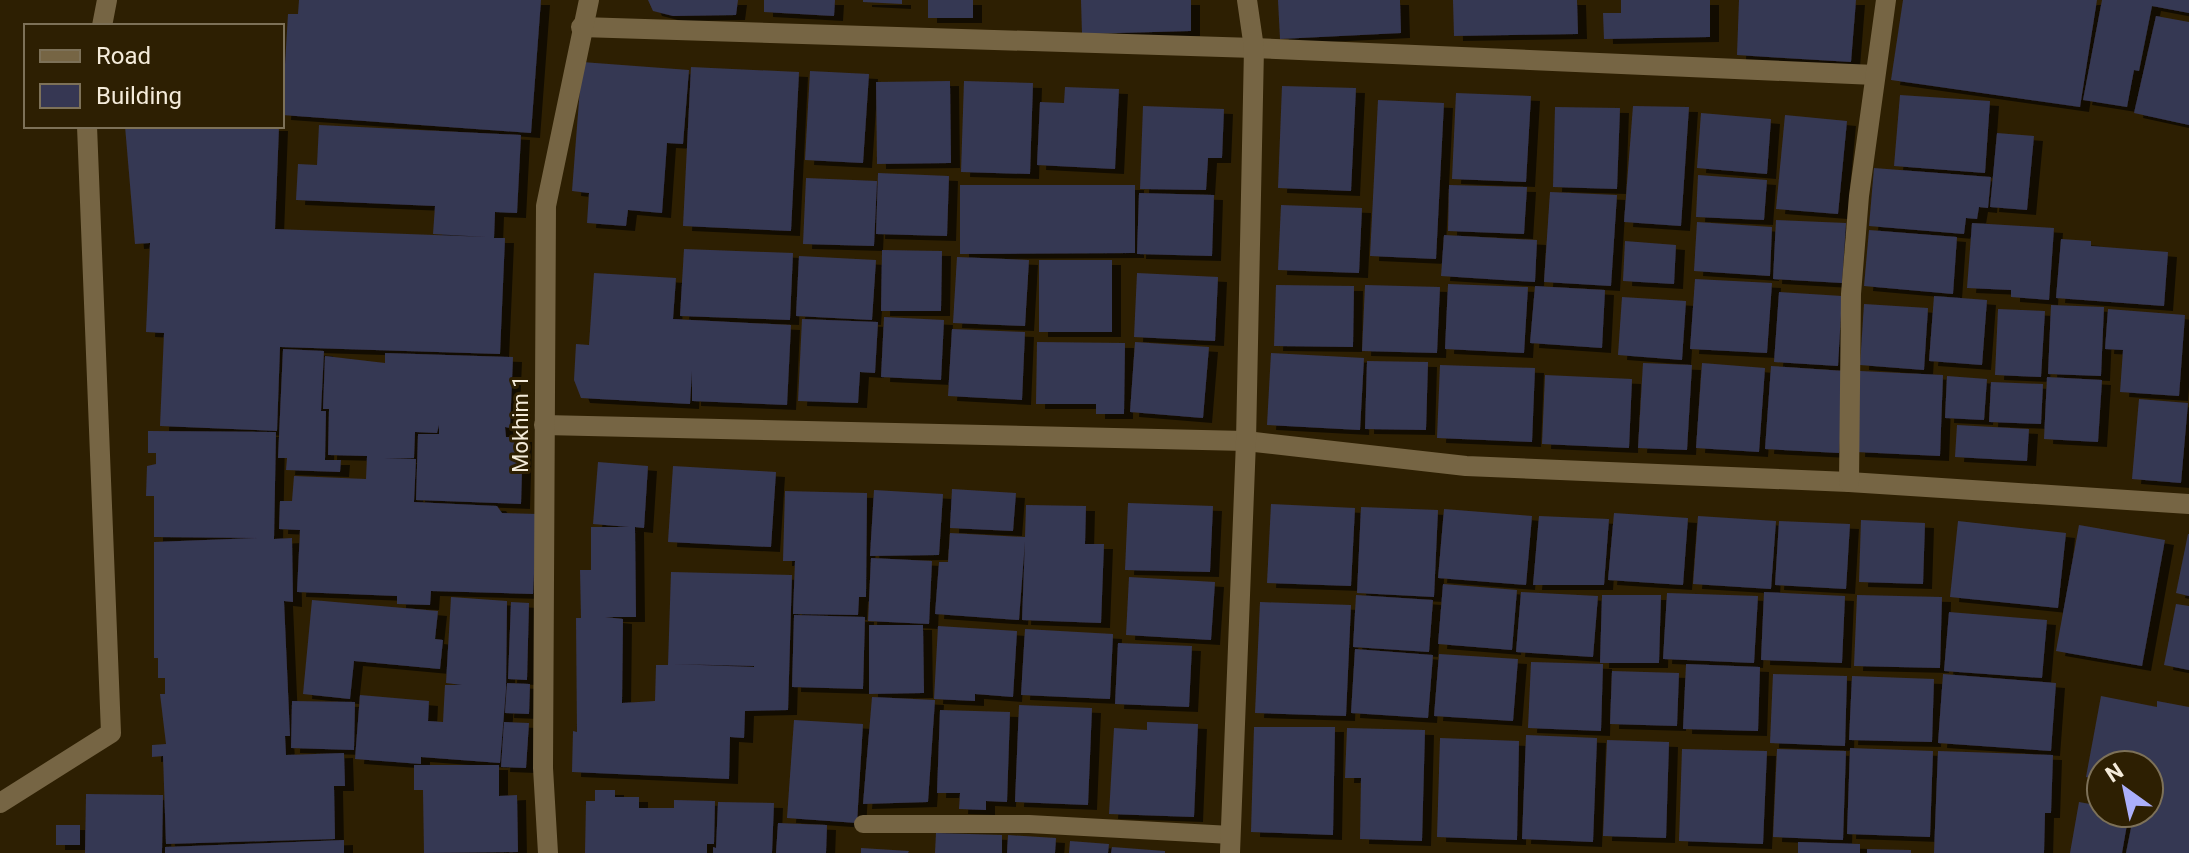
<svg xmlns="http://www.w3.org/2000/svg" width="2189" height="853" viewBox="0 0 2189 853" font-family="Roboto,sans-serif">
	<defs>
		<filter id="shadow"><feDropShadow dx="9" dy="5" stdDeviation="0" flood-color="#0009"/></filter>
	</defs>
	<rect width="100%" height="100%" fill="#2d1f02"/>
	<!-- building -->
	<g fill="#363753" fill-rule="evenodd" filter="url(#shadow)">
		<polygon points="299,0 541,0 531,133 282,115 288,14 298,14"/>
		<polygon points="648,0 738,0 736,15 673,16 653,11"/>
		<polygon points="764,0 835,0 834,16 764,12"/>
		<polygon points="863,0 902,0 902,4 863,2"/>
		<rect x="928" y="0" width="45" height="18"/>
		<polygon points="1081,0 1191,0 1191,31 1082,34"/>
		<polygon points="1278,0 1400,0 1401,33 1280,39"/>
		<polygon points="1453,0 1577,0 1578,34 1454,36"/>
		<polygon points="1621,0 1710,0 1710,37 1604,39 1603,13 1621,13"/>
		<polygon points="1739,0 1856,0 1851,62 1737,55"/>
		<polygon points="1903,0 2097,0 2080,107 1891,80"/>
		<polygon points="2102,0 2189,0 2189,13 2152,6 2139,71 2134,70 2127,107 2083,100"/>
		<polygon points="2156,16 2189,22 2189,125 2134,113"/>
		<polygon points="582,62 689,70 683,144 667,143 662,213 628,210 626,226 587,223 589,193 572,191"/>
		<polygon points="691,67 799,72 791,231 683,226"/>
		<polygon points="810,71 869,74 863,163 805,160"/>
		<polygon points="950,81 951,163 877,164 876,82"/>
		<polygon points="964,81 1033,83 1030,174 961,172"/>
		<polygon points="1282,86 1356,88 1351,191 1278,188"/>
		<polygon points="1065,87 1119,89 1115,169 1037,165 1040,102 1064,103"/>
		<polygon points="1456,93 1531,96 1526,182 1452,179"/>
		<polygon points="1900,95 1990,101 1985,173 1894,166"/>
		<polygon points="1378,100 1444,103 1436,259 1370,256"/>
		<polygon points="1143,106 1224,109 1222,158 1208,158 1206,190 1140,189"/>
		<polygon points="1633,106 1689,107 1681,226 1624,222"/>
		<polygon points="1555,107 1620,108 1617,189 1553,187"/>
		<polygon points="1701,113 1771,119 1767,174 1697,168"/>
		<polygon points="1785,115 1847,121 1838,214 1776,209"/>
		<polygon points="319,125 521,135 517,213 495,212 494,238 505,238 500,354 280,347 277,431 160,426 164,333 146,332 150,243 135,244 125,126 279,126 275,229 487,237 433,234 435,206 296,200 298,164 317,165"/>
		<polygon points="1997,133 2034,136 2027,210 1990,207"/>
		<polygon points="1874,168 1991,177 1988,208 1979,207 1977,219 1966,218 1964,234 1869,226"/>
		<polygon points="878,173 949,176 947,236 876,234"/>
		<polygon points="1698,175 1767,180 1764,220 1696,217"/>
		<polygon points="806,178 877,181 874,246 803,244"/>
		<polygon points="960,185 1135,185 1135,253 960,254"/>
		<polygon points="1449,185 1527,187 1524,234 1448,231"/>
		<polygon points="1550,192 1617,195 1611,286 1544,282"/>
		<polygon points="1139,193 1214,195 1212,256 1137,254"/>
		<polygon points="1281,205 1362,208 1359,273 1278,270"/>
		<polygon points="1776,220 1846,223 1842,283 1773,279"/>
		<polygon points="1697,222 1772,227 1770,276 1694,271"/>
		<polygon points="1972,223 2054,228 2049,300 2011,297 2011,290 1967,288"/>
		<polygon points="1869,230 1957,237 1953,294 1864,286"/>
		<polygon points="1444,235 1537,240 1535,282 1441,276"/>
		<polygon points="2061,239 2091,241 2091,246 2168,252 2164,306 2056,298"/>
		<polygon points="1625,241 1676,245 1674,284 1623,281"/>
		<polygon points="684,249 793,253 790,320 680,316"/>
		<polygon points="882,250 942,251 941,311 881,311"/>
		<polygon points="799,256 876,260 872,320 796,316"/>
		<polygon points="957,257 1029,260 1025,326 953,323"/>
		<rect x="1039" y="260" width="73" height="72"/>
		<polygon points="594,273 676,278 673,319 791,325 787,405 692,401 692,371 690,404 581,398 574,380 576,344 589,345"/>
		<polygon points="1137,273 1218,277 1215,341 1134,337"/>
		<polygon points="1695,279 1772,283 1767,353 1690,349"/>
		<polygon points="1448,284 1528,287 1524,353 1445,349"/>
		<polygon points="1276,285 1354,286 1353,347 1274,346"/>
		<polygon points="1365,285 1440,287 1437,353 1362,351"/>
		<polygon points="1535,286 1605,290 1602,348 1530,343"/>
		<polygon points="1779,292 1842,296 1838,366 1774,362"/>
		<polygon points="1934,296 1987,300 1982,365 1929,361"/>
		<polygon points="1622,297 1686,301 1682,360 1618,355"/>
		<polygon points="1864,304 1928,308 1924,370 1860,365"/>
		<polygon points="2051,305 2104,307 2101,376 2048,374"/>
		<polygon points="1998,309 2045,311 2041,377 1995,375"/>
		<polygon points="2108,309 2185,315 2179,396 2120,392 2123,350 2105,349"/>
		<polygon points="884,317 944,320 941,380 881,377"/>
		<polygon points="802,319 878,322 875,373 860,372 858,403 798,401"/>
		<polygon points="952,329 1025,332 1022,400 948,396"/>
		<polygon points="1037,342 1125,343 1124,414 1096,414 1096,404 1036,404"/>
		<polygon points="1135,342 1209,347 1203,418 1130,412"/>
		<polygon points="283,349 324,351 321,411 326,411 325,460 341,460 340,472 286,470 287,458 278,458"/>
		<polygon points="385,353 513,357 510,428 505,427 506,437 523,437 521,504 416,500 418,434 439,434 439,425 437,433 415,432 414,458 384,458 416,459 414,502 497,506 502,513 537,514 533,594 431,591 430,605 397,604 397,596 297,592 300,530 279,529 280,501 292,501 294,476 366,479 367,456 328,455 329,409 323,409 325,356 385,363"/>
		<polygon points="1271,353 1364,358 1360,430 1267,425"/>
		<polygon points="1367,361 1428,362 1426,430 1365,429"/>
		<polygon points="1643,363 1692,365 1687,450 1638,448"/>
		<polygon points="1702,363 1765,368 1759,452 1696,448"/>
		<polygon points="1440,365 1535,368 1532,442 1437,438"/>
		<polygon points="1771,366 1845,371 1839,453 1765,449"/>
		<polygon points="1860,371 1943,375 1940,456 1856,452"/>
		<polygon points="1545,375 1632,379 1629,448 1542,444"/>
		<polygon points="1947,376 1987,379 1984,420 1945,418"/>
		<polygon points="2047,377 2102,380 2098,442 2044,439"/>
		<polygon points="1991,382 2043,384 2041,424 1989,422"/>
		<polygon points="2139,399 2188,403 2181,483 2132,479"/>
		<polygon points="1957,425 2029,429 2027,461 1955,457"/>
		<polygon points="148,431 276,432 274,539 292,538 293,602 284,601 290,736 285,736 286,755 344,753 345,786 334,786 335,839 166,844 163,756 152,757 152,745 166,744 160,694 165,694 165,678 158,678 158,658 154,658 154,542 258,538 154,537 154,496 146,496 147,466 156,464 156,453 148,453"/>
		<path d="M598,462L648,466L644,528L635,527L636,617H605L623,619L622,703L655,701L656,665H668L671,572L792,575L788,710L745,711L744,738L730,737L729,779L572,772L573,731L577,732L576,618H581L580,570H591V527H629L593,524ZM673,664L754,666V667Z"/>
		<polygon points="673,466 776,472 771,547 668,542"/>
		<polygon points="952,489 1016,493 1013,531 950,528"/>
		<polygon points="874,490 943,494 939,555 870,556"/>
		<polygon points="785,491 867,493 866,597 859,597 858,615 793,614 795,561 783,561"/>
		<polygon points="1128,503 1213,506 1210,572 1125,570"/>
		<polygon points="1271,504 1355,508 1351,586 1267,583"/>
		<polygon points="1026,505 1086,506 1085,544 1104,544 1101,623 1022,620 1025,541 1019,620 935,614 939,562 948,562 950,533 1025,537"/>
		<polygon points="1361,507 1438,510 1434,597 1357,593"/>
		<polygon points="1444,509 1532,516 1526,585 1438,578"/>
		<polygon points="1614,513 1688,518 1683,585 1608,580"/>
		<polygon points="1539,516 1609,519 1604,585 1533,585"/>
		<polygon points="1698,516 1776,521 1771,589 1693,584"/>
		<polygon points="1861,520 1925,523 1923,584 1859,582"/>
		<polygon points="1779,521 1850,524 1846,589 1775,585"/>
		<polygon points="1958,521 2066,533 2058,608 1950,597"/>
		<polygon points="2079,525 2165,540 2142,666 2056,651"/>
		<polygon points="2188,534 2189,534 2189,596 2176,593"/>
		<polygon points="871,558 932,561 929,624 868,621"/>
		<polygon points="1129,577 1215,582 1211,640 1126,635"/>
		<polygon points="1443,584 1517,590 1512,650 1438,644"/>
		<polygon points="1521,592 1598,596 1593,657 1516,652"/>
		<polygon points="1764,592 1845,596 1842,663 1761,660"/>
		<polygon points="1667,593 1758,596 1754,663 1663,659"/>
		<polygon points="1356,595 1433,600 1429,652 1353,647"/>
		<polygon points="1602,595 1661,595 1659,663 1600,663"/>
		<polygon points="1857,595 1942,597 1940,668 1854,666"/>
		<polygon points="451,597 507,601 506,689 500,763 421,757 421,764 355,759 360,695 429,701 428,721 443,722 445,685 462,685 446,683"/>
		<polygon points="312,600 438,611 435,639 443,640 440,669 354,661 350,699 303,694"/>
		<polygon points="511,602 529,603 527,680 508,679"/>
		<polygon points="1260,602 1351,605 1346,716 1255,713"/>
		<polygon points="2176,604 2189,606 2189,670 2164,665"/>
		<polygon points="1949,612 2047,620 2042,678 1944,671"/>
		<polygon points="794,615 865,617 863,689 792,687"/>
		<polygon points="869,625 923,625 924,693 869,694"/>
		<polygon points="938,626 1017,631 1013,697 975,694 975,701 934,699"/>
		<polygon points="1025,629 1113,634 1110,699 1021,695"/>
		<polygon points="1118,643 1192,646 1189,707 1115,704"/>
		<polygon points="1355,649 1433,655 1428,718 1351,713"/>
		<polygon points="1439,654 1518,659 1513,721 1434,716"/>
		<polygon points="1531,662 1603,664 1601,731 1528,728"/>
		<polygon points="1686,664 1760,667 1758,731 1683,729"/>
		<polygon points="1612,671 1679,673 1677,726 1610,724"/>
		<polygon points="1773,674 1847,676 1845,746 1770,743"/>
		<polygon points="1943,674 2056,683 2051,751 1938,743"/>
		<polygon points="1852,676 1934,679 1932,742 1849,740"/>
		<polygon points="507,683 530,684 529,714 505,713"/>
		<polygon points="2101,696 2157,707 2157,701 2189,707 2189,853 2126,853 2134,813 2149,813 2149,765 2101,765 2101,780 2086,777"/>
		<polygon points="872,697 935,700 928,802 863,804"/>
		<polygon points="292,701 355,702 354,750 291,748"/>
		<polygon points="1019,705 1092,708 1088,805 1015,802"/>
		<polygon points="940,710 1010,712 1007,802 986,801 986,810 959,809 960,793 937,793"/>
		<polygon points="794,720 863,724 857,823 787,818"/>
		<polygon points="504,722 529,723 526,768 501,767"/>
		<polygon points="1147,722 1198,724 1194,817 1109,814 1114,728 1147,730"/>
		<polygon points="1254,727 1335,727 1333,835 1251,832"/>
		<polygon points="1347,728 1425,730 1422,841 1360,839 1361,778 1345,778"/>
		<polygon points="1526,735 1597,738 1593,842 1522,839"/>
		<polygon points="1440,738 1519,741 1517,840 1437,837"/>
		<polygon points="1607,740 1669,742 1666,838 1603,836"/>
		<polygon points="1850,748 1933,751 1930,837 1847,834"/>
		<polygon points="1682,749 1767,751 1763,844 1679,841"/>
		<polygon points="1777,749 1846,751 1843,840 1773,837"/>
		<polygon points="1938,751 2053,755 2051,813 2045,813 2044,853 1934,853"/>
		<polygon points="414,765 499,765 499,796 517,795 518,852 424,853 423,790 414,790"/>
		<polygon points="595,790 615,790 615,797 639,797 639,808 674,808 674,800 715,801 714,844 707,844 707,853 585,853 586,801 595,801"/>
		<polygon points="86,794 163,795 162,853 85,853"/>
		<polygon points="718,802 774,803 772,853 713,853 713,847 716,848"/>
		<polygon points="2079,802 2101,806 2101,813 2129,813 2122,853 2070,853"/>
		<polygon points="778,823 827,825 826,853 776,853"/>
		<rect x="56" y="825" width="24" height="20"/>
		<polygon points="936,833 1002,835 1002,853 935,853"/>
		<polygon points="1008,835 1056,838 1055,853 1007,853"/>
		<polygon points="344,840 344,853 165,853 165,847"/>
		<polygon points="1070,841 1109,844 1108,853 1069,853"/>
		<polygon points="1798,842 1860,844 1860,853 1798,853"/>
		<polygon points="1112,847 1165,851 1165,853 1111,853"/>
		<polygon points="861,848 909,851 908,853 861,853"/>
		<polygon points="1867,849 1911,850 1911,853 1867,853"/>
	</g>
	<g fill="none" stroke-linecap="round" stroke-linejoin="round">
		<!-- service -->
		<polyline stroke="#766544" stroke-width="18" points="863,824 1029,824 1231,835"/>
		<!-- minor -->
		<g stroke="#766544" stroke-width="20">
			<polyline points="102,26 107,0"/>
			<polyline points="581,27 1254,48 1875,75"/>
			<polyline points="544,425 1246,441 1466,466 1849,482 2189,504"/>
			<polyline points="1849,482 1851,294 1859,196 1886,0"/>
			<polyline points="0,803 111,733 87,126"/>
			<polyline points="1230,853 1246,441 1254,48 1247,0"/>
		</g>
		<!-- tertiary -->
		<polyline stroke="#766544" stroke-width="20" points="548,853 543,768 546,206 589,0"/>
	</g>
	<g text-anchor="middle" stroke-width="6" stroke-linejoin="round" paint-order="stroke">
		<!-- street labels -->
		<g font-size="22" fill="#f4ebda" stroke="#2d1f02">
			<text transform="translate(520 424) rotate(-90)" y="8">Mokhim 1</text>
		</g>
	</g>
	<!-- legend -->
	<rect x="24" y="24" width="260" height="104" fill="#2d1f02" stroke="#7d7158" stroke-width="2"/>
	<rect x="40" y="50" width="40" height="12" fill="#766544" stroke="#7d7158" stroke-width="2"/>
	<text x="96" y="64" font-size="24" fill="#f4ebda">Road</text>
	<rect x="40" y="84" width="40" height="24" fill="#363753" stroke="#7d7158" stroke-width="2"/>
	<text x="96" y="104" font-size="24" fill="#f4ebda">Building</text>
	<!-- north arrow -->
	<g transform="translate(2125 789) rotate(327)"><circle r="38" fill="#2d1f02" stroke="#7d7158" stroke-width="2"/>
	<path d="M0-6L14 30L0 20L-14 30Z" fill="#abaffb"/>
	<text y="-12" font-size="22" font-weight="bold" text-anchor="middle" fill="#f4ebda">N</text>
	</g>
</svg>
